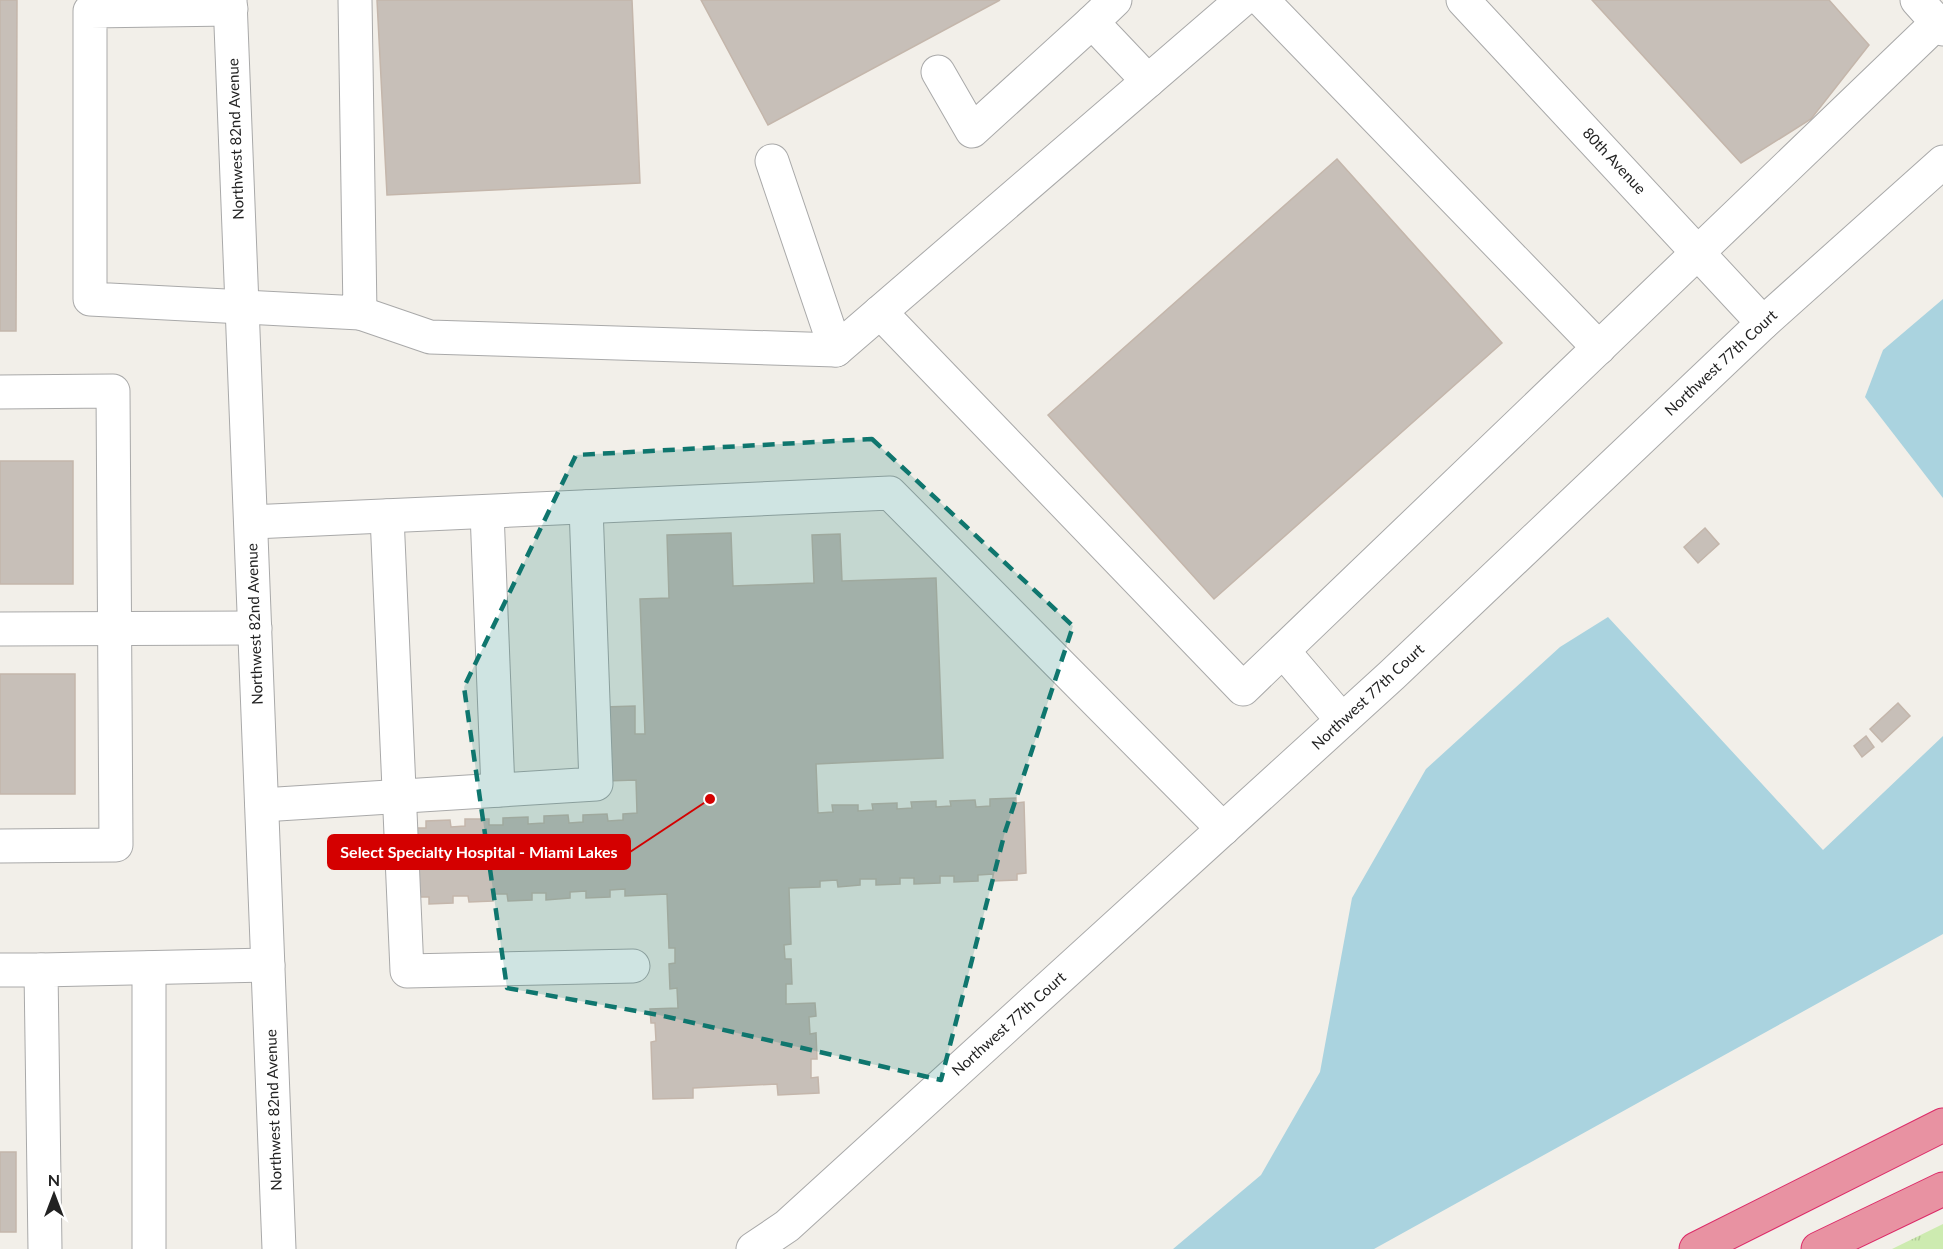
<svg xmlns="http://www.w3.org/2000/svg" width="1943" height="1249" viewBox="0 0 1943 1249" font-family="Lato,sans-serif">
	<defs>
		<pattern id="grass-tufts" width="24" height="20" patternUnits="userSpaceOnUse" patternTransform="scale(1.5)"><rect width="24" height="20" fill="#cdebb0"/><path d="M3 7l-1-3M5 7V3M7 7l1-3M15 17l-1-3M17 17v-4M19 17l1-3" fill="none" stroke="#b0c997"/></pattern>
	</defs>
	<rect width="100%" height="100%" fill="#f2efe9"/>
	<!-- grass -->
	<polygon fill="url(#grass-tufts)" points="1943,1224 1943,1249 1892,1249"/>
	<!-- water -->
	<g fill="#aad3df">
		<polygon points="1943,299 1943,498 1865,397 1883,350"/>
		<polygon points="1608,617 1823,850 1943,736 1943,934 1374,1249 1173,1249 1261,1175 1320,1072 1352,898 1426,769 1560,647"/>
	</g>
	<!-- building -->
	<g fill="#c7bfb8" stroke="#c4b6ab" stroke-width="1.5">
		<polygon points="0,0 17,0 16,331 0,331"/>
		<polygon points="377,0 632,0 640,183 387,195"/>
		<polygon points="701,0 1000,0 768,125"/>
		<polygon points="1592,0 1829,0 1869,45 1811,119 1741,163"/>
		<polygon points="1337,159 1502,343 1214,599 1048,415"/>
		<rect x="0" y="461" width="73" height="123"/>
		<polygon points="1705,528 1719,544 1698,563 1684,547"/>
		<polygon points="731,533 733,586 814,583 812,535 840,534 842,581 936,578 943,758 816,764 818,813 833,812 832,805 858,805 858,811 873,810 872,804 897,803 897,809 912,808 911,802 936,801 936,807 951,806 950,801 975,800 976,807 990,806 990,799 1016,798 1016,803 1024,802 1026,873 1017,874 1017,880 993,881 993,874 978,875 978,881 954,882 954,876 940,876 940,883 914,884 914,878 900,878 900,884 876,885 876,879 860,879 860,885 838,887 837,880 820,881 820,887 789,888 791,944 784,945 785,959 791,959 792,984 786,984 786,1004 815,1003 816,1016 809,1017 810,1034 816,1033 817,1059 811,1059 811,1078 818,1077 819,1093 778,1095 777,1084 693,1088 693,1098 653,1099 651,1042 656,1041 655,1023 651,1023 650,1009 678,1008 677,988 670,989 669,964 675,963 675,948 669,948 667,894 625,896 625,889 610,890 610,897 586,898 586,891 570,892 570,898 546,900 546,893 532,893 532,900 508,901 507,894 493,894 493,901 469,902 468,896 453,896 453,903 429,904 429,897 419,897 417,828 426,828 426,821 450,820 451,827 465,826 465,819 489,819 489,825 503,825 503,818 528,817 528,824 544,823 544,816 568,815 569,823 583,822 583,815 607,814 608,821 623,820 623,814 637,813 636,780 606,781 603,707 635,706 635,734 645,734 640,599 669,598 667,535"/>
		<rect x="0" y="674" width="75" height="120"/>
		<polygon points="1898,703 1910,716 1882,742 1870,729"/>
		<polygon points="1866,736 1874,747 1862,757 1854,746"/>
		<rect x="0" y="1152" width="16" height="80"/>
	</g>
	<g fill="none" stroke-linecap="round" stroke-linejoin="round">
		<defs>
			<g id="minor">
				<polyline points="230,0 279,1249"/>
				<polyline points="1115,0 1092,22 1148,81"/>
				<polyline points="1262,0 1599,348"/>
				<polyline points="1463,0 1763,323"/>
				<polyline points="1917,0 1943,29"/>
				<polyline points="231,9 90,11 90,299 360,313 355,0"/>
				<polyline points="938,72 972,131 1092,22"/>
				<polyline points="772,161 836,350 1242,0"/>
				<polyline points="880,312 1243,689 1937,23"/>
				<polyline points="360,313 430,337 836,350"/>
				<polyline points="0,392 113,391 116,845 0,846"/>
				<polyline points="487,512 498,790"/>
				<polyline points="387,516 407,971 633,966"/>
				<polyline points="251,522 890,493 1223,829"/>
				<polyline points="0,629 255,628"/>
				<polyline points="1283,651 1342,720"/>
				<polyline points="262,805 596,784 586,507"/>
				<polyline points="0,970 41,970"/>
				<polyline points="45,1249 41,970 268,965"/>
				<polyline points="149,1249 149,968"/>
				<polyline points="753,1249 787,1226 1392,675 1763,323 1943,162"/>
			</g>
			<g id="highway">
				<polyline points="1696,1249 1943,1125"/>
				<polyline points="1818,1249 1943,1189"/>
			</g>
		</defs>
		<!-- minor casing -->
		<use href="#minor" stroke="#a9a9a9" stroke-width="35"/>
		<!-- highway casing -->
		<use href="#highway" stroke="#dc2a67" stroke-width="35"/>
		<!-- minor -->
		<use href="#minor" stroke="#fff" stroke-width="33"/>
		<!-- highway -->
		<use href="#highway" stroke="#e892a2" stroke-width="33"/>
	</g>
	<!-- marked area -->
	<path fill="#0f766e" fill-opacity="0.2" stroke="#0f766e" stroke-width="4.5" stroke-dasharray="12 8" stroke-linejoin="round" d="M872,439L1073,626L1005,832L941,1080L659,1015L507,988L464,687L576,455Z"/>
	<g text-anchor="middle" stroke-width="5" stroke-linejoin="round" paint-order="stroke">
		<!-- street labels -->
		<g font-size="15" fill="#222" stroke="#fff">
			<text transform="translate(236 139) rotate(-92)" y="5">Northwest 82nd Avenue</text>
			<text transform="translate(1614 161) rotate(47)" y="5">80th Avenue</text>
			<text transform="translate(1721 363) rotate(-43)" y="5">Northwest 77th Court</text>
			<text transform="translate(255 624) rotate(-92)" y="5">Northwest 82nd Avenue</text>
			<text transform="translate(1368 697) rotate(-43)" y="5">Northwest 77th Court</text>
			<text transform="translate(1009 1024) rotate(-42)" y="5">Northwest 77th Court</text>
			<text transform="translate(274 1110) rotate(-92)" y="5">Northwest 82nd Avenue</text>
		</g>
	</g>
	<!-- callouts -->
	<path fill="none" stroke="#d40000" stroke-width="2" d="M710 799L630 852"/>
	<circle fill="#d40000" stroke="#fff" stroke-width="2" cx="710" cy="799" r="6"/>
	<rect fill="#d40000" stroke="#d40000" stroke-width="2" x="328" y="835" width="302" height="34" rx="6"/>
	<g font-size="16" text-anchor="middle" font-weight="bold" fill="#fff">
		<text x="479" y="858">Select Specialty Hospital - Miami Lakes</text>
	</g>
	<!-- north arrow -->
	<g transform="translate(54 1195)" stroke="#ffffff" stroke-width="4.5" paint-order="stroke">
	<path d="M0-4.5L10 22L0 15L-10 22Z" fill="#222222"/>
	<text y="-9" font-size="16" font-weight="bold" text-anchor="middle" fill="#222222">N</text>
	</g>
</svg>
